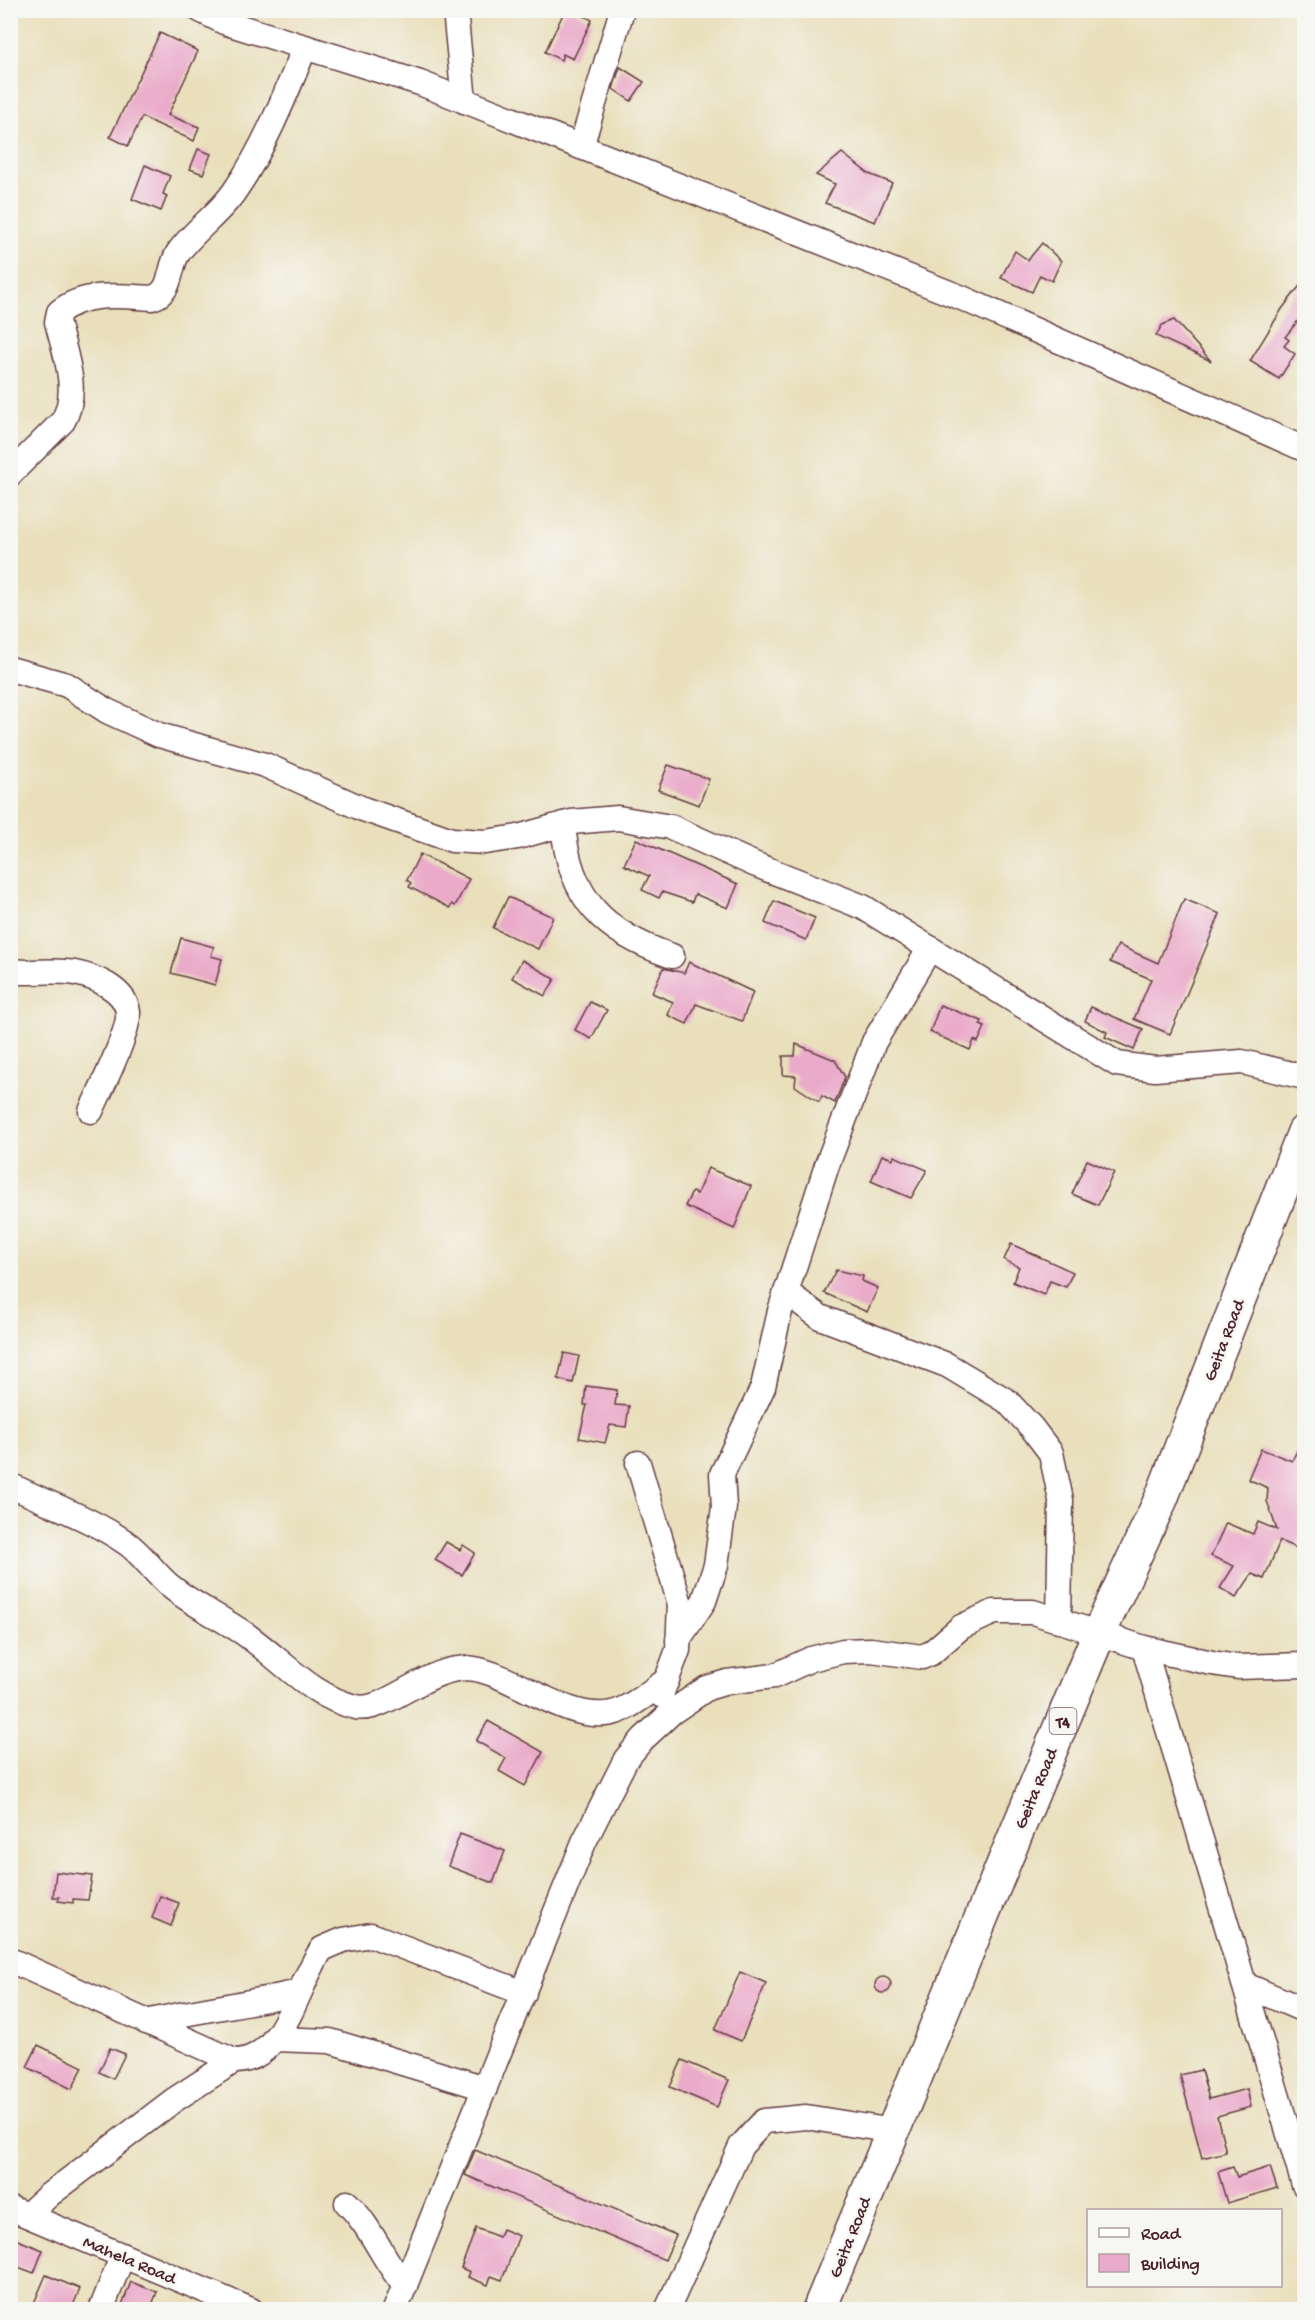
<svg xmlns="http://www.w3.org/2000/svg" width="1315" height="2320" viewBox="0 0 1315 2320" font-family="'Gochi Hand',sans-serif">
	<rect width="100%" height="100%" fill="#f6f6f2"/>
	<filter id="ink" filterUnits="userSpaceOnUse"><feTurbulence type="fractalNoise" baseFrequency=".0167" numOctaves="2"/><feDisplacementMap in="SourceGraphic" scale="12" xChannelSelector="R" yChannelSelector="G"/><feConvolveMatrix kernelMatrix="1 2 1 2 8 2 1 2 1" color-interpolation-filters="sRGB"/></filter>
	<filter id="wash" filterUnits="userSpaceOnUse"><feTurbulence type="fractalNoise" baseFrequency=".008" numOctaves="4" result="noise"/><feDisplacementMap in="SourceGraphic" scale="24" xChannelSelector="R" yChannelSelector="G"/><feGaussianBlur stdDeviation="1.35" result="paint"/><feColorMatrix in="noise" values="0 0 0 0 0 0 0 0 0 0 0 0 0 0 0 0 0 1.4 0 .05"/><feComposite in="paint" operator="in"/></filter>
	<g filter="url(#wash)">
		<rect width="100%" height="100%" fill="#e9dfbb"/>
		<g id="blocks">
			<!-- building -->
			<g fill="#eaaac9">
				<polygon points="565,10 572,10 592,20 573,59 563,54 561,60 545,52"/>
				<polygon points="160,33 198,51 168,115 199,127 194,141 142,117 128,146 110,137"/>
				<polygon points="620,67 644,82 631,101 613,89"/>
				<polygon points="198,149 211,154 203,174 190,169"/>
				<polygon points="842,153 869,174 892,183 875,222 825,203 835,184 816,175"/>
				<polygon points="145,165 170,176 163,194 167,196 161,211 132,199"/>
				<polygon points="1042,243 1061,261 1052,281 1040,275 1032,292 1001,278 1015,251 1028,260"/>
				<polygon points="1305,279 1305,312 1285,337 1289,340 1284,346 1295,354 1279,379 1250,361 1282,309"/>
				<polygon points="1174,320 1211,361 1156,336 1162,325"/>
				<polygon points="668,765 709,779 699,805 658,790"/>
				<polygon points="636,839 738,884 728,908 695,894 692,902 662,892 659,898 642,890 649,876 624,865"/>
				<polygon points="420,854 469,879 455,906 452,904 450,908 409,887 411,883 407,880"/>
				<polygon points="508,897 553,917 538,949 493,928"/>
				<polygon points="1184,899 1220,914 1170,1034 1134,1019 1151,979 1110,962 1118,945 1158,963"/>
				<polygon points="774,901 815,918 806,940 765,923"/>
				<polygon points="181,938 214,947 211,956 222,959 215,985 171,973"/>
				<polygon points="522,960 555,979 545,996 512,978"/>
				<polygon points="689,962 753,992 742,1021 696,1004 687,1024 668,1015 673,1002 652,993 663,968 684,973"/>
				<polygon points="590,1002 607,1010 591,1039 575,1030"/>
				<polygon points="940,1005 982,1021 980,1025 985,1027 978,1042 974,1040 970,1050 930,1032"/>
				<polygon points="1091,1007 1143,1029 1134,1050 1105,1037 1107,1032 1085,1021"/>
				<polygon points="796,1044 835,1060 845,1077 835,1103 822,1096 819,1102 795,1086 796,1076 783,1075 783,1056 795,1056"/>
				<polygon points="882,1155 893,1159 894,1156 927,1170 911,1198 871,1181"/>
				<polygon points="1087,1160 1114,1172 1098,1205 1072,1194"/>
				<polygon points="708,1168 751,1186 734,1229 685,1206 692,1192 697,1194"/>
				<polygon points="1011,1244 1073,1272 1066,1287 1050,1281 1044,1295 1013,1282 1019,1267 1004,1260"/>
				<polygon points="836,1270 863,1276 862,1281 878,1288 867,1312 824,1293"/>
				<polygon points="564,1353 579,1356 573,1383 558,1379"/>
				<polygon points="586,1386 617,1390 615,1405 629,1406 626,1427 610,1425 605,1443 579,1438 587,1405 584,1405"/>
				<polygon points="1305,1434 1305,1527 1296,1548 1280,1541 1264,1579 1252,1574 1236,1598 1220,1588 1234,1566 1211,1556 1226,1523 1253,1534 1258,1522 1277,1530 1267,1501 1268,1488 1248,1479 1261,1449 1292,1461"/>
				<polygon points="446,1542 460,1550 463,1545 475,1553 462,1575 435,1560"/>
				<polygon points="488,1721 543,1752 525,1786 499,1771 506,1758 476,1741"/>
				<polygon points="460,1834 505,1851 493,1883 448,1866"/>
				<polygon points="56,1872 92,1876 88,1900 73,1899 73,1903 58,1901 59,1897 53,1897"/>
				<polygon points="160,1896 179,1903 171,1926 152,1918"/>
				<polygon points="740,1972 766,1983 741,2041 715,2030"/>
				<circle cx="883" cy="1985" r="8"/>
				<polygon points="38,2045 83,2067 72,2089 27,2067"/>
				<polygon points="110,2048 125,2054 113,2079 99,2072"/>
				<polygon points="682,2060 729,2080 717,2107 670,2087"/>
				<polygon points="1201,2070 1209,2099 1247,2089 1251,2107 1217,2116 1226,2152 1202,2158 1180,2075"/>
				<polygon points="475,2150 676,2235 665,2260 465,2175"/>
				<polygon points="1233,2167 1237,2177 1270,2167 1277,2188 1227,2203 1218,2172"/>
				<polygon points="476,2228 499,2237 502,2229 519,2236 502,2280 491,2276 488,2285 468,2277 470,2272 461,2268"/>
				<polygon points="10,2237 43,2250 34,2273 10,2264"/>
				<polygon points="46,2275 80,2289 71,2310 31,2310"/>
				<polygon points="131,2282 157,2292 150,2310 120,2310"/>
			</g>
		</g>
	</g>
	<g filter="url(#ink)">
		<use href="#blocks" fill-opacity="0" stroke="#623c41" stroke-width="1.5"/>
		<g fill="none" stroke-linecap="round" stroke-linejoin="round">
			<defs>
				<g id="minor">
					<polyline points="200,10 224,22 420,83 962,298 1304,449"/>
					<polyline points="455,10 464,101"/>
					<polyline points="581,147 622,10"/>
					<path d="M10,474L63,421C80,391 65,354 57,322L59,312C85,291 121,296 152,298C173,292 168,269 178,253C194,230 218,215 234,192C264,149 285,96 305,47"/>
					<polyline points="10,669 67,685 107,711 159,735 265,765 363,809 452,840 485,842 518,837 571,822 618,818 671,827 754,864 863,907 1117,1064 1155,1069 1242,1062 1304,1077"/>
					<path d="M563,824C569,899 604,933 672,956"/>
					<path d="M10,971C32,974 53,969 75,973C95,977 125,989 128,1012C130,1031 100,1091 91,1111"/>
					<polyline points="786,1292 820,1317 947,1365 1007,1401 1032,1428 1051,1453 1061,1500 1059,1621"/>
					<polyline points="638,1463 680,1604 678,1650 661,1695"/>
					<path d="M10,1485C48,1504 90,1518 125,1542C142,1553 154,1573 170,1586C192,1604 216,1615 239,1630C277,1654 311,1698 356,1707C386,1714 430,1662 475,1669C517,1676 577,1730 621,1710C637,1703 652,1690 667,1680"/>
					<polyline points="678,1640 704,1601 716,1565 724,1507 722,1474 763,1387 780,1311 827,1165 874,1042 930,948"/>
					<polyline points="1144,1648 1304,2185"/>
					<path d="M10,1960L234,2061C285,2061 297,1983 322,1949L343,1940L371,1935L524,1993"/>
					<polyline points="1245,1985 1304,2010"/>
					<path d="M146,2022C197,2010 248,2004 299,1992"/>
					<polyline points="274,2039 330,2041 485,2088"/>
					<path d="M347,2203C373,2229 382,2259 405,2286"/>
					<polyline points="10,2208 251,2310"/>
					<polyline points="27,2215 49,2195 174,2100 234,2061"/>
					<polyline points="101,2310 122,2257"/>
					<polyline points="395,2310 584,1842 626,1759 643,1739 672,1712 707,1688 727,1682 774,1676 811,1659 843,1651 871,1650 922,1657 931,1653 961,1627 994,1612 1033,1612 1144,1648 1212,1663 1238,1667 1304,1665"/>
					<polyline points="667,2310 741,2146 764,2121 806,2117 893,2131"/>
				</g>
				<polyline id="highway" points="819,2310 1099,1633 1161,1499 1304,1132"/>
			</defs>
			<!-- minor casing -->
			<use href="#minor" stroke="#623c41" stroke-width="27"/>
			<!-- highway casing -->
			<use href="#highway" stroke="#623c41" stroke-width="36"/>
			<!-- minor -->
			<use href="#minor" stroke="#fff" stroke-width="24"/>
			<!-- highway -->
			<use href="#highway" stroke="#fff" stroke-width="33"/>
		</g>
	</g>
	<g text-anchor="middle" stroke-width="5" stroke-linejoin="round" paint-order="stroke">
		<!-- shield labels -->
		<rect fill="#f6f6f2" stroke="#7e6067" stroke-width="1.5" x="1049.5" y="1708" width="27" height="26" rx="4.5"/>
		<g font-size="16" font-weight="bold" fill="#4a1f2b">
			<text x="1063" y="1727">T4</text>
		</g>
		<!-- street labels -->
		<g font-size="18" fill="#4a1f2b" stroke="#f6f6f2">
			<text transform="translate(1223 1340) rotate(-69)" y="6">Geita Road</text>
			<text transform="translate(1035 1788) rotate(-67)" y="6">Geita Road</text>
			<text transform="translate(849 2237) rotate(-68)" y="6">Geita Road</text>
			<text transform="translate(130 2259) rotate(23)" y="6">Mahela Road</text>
		</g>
	</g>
	<!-- margin -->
	<rect width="1315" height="2320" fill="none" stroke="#f6f6f2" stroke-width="36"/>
	<!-- legend -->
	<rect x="1087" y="2209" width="195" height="78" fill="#f6f6f2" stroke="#b1a0a2" stroke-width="1.5"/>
	<rect x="1099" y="2228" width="30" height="9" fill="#ffffff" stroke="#b1a0a2" stroke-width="1.5"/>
	<text x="1141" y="2239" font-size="18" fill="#4a1f2b">Road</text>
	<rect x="1099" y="2254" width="30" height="18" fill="#eaaac9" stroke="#b1a0a2" stroke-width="1.5"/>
	<text x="1141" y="2269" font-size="18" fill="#4a1f2b">Building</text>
</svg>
